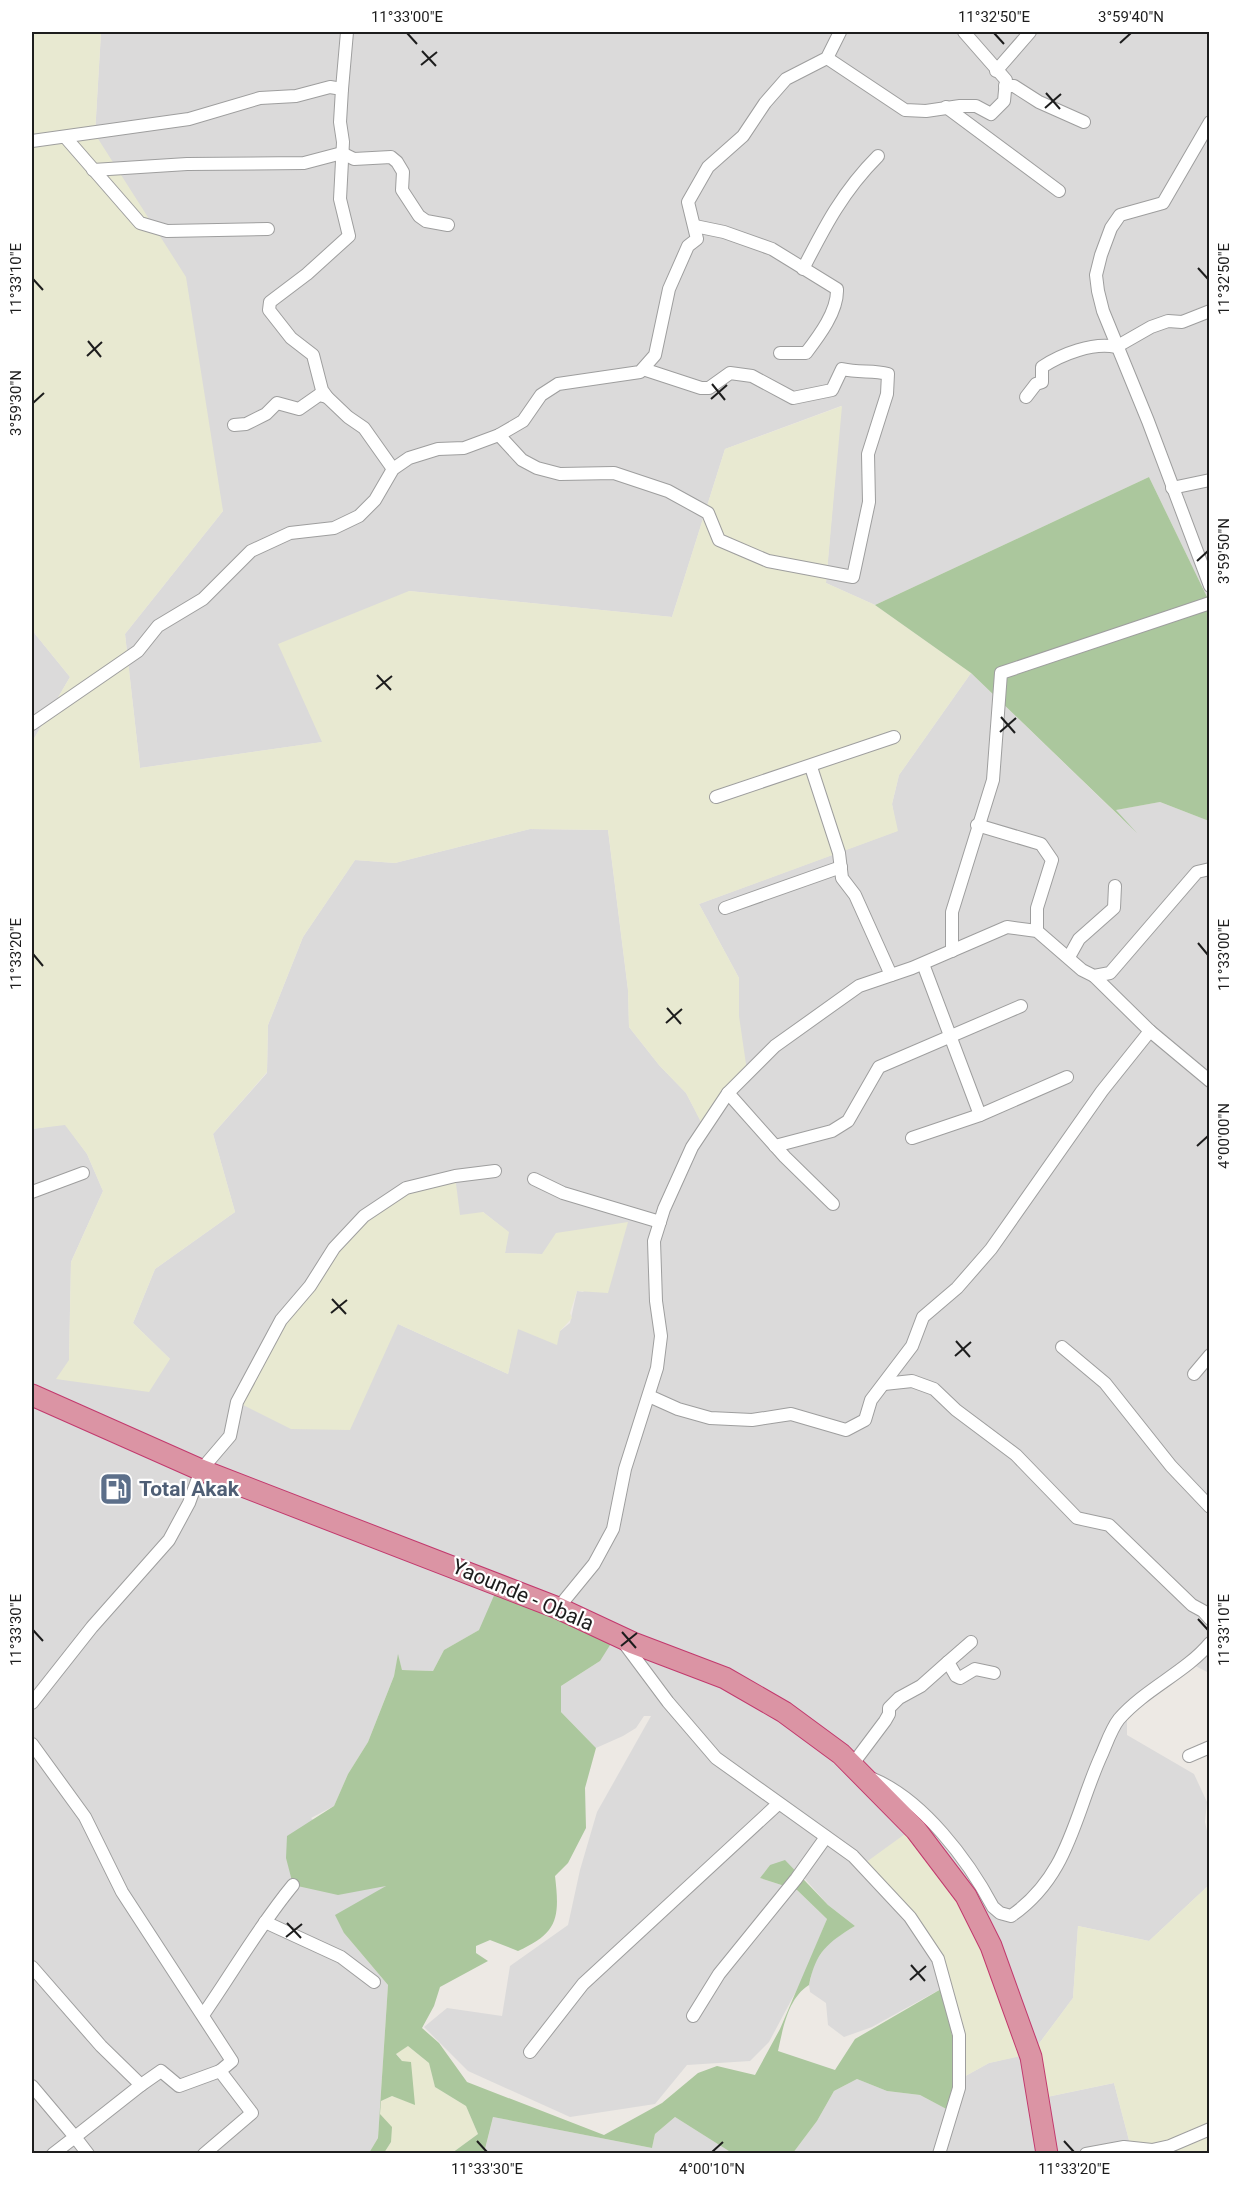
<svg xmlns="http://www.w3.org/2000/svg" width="1241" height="2185" viewBox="0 0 1241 2185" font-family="Roboto,sans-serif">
	<rect width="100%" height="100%" fill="#ede9e4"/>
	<!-- residential -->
	<g fill="#dbdada" fill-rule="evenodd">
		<polygon points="101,32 1209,32 1209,601 1149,477 875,605 826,583 841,406 725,449 672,617 409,591 323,742 140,768 125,634 223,511 95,134"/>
		<polygon points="32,626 35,634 70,677 32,742"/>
		<path d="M971,673L1123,820L1115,810L1160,802L1209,821V1673L1186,1661L1127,1706V1735L1194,1774L1207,1802L1205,1822L1209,1840V1885L1149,1941L1078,1926L1073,1998L1032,2053L1042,2098L1114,2083L1131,2148L1137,2153H793L817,2121L834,2091L857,2079L887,2091L920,2095L952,2112L960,2079L989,2063L1032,2053L908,1908L948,1985L872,2027L844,2037L828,2025L826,2003L810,1992L809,1985L814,1964L829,1942L855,1926L828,1905L797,1870L770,1865L760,1878L797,1890L827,1919L802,1980L769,2042L750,2061L687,2065L655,2104L570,2117L468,2071L424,2027L447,2008L502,2016L510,1966L568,1925L580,1870L597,1812L651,1716H644L636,1728L623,1736L596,1748L561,1712V1686L600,1661L479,1630L444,1650L433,1671L402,1670L398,1656L394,1676L368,1742L348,1774L334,1806L311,1818L388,1885L344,1933L388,1985L378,2138L369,2153H32V1129L65,1124L87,1154L103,1191L71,1262L69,1360L170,1359L133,1323L155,1269L235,1212L213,1134L267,1073L268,1025L303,937L355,860L395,863L530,829L608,830L628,990L629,1027L659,1065L686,1093L704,1127L739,1016V978L699,904L897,831L892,804L899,775ZM483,1212L508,1232L505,1253L542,1254L584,1292L577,1291L570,1323L560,1331L517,1329L508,1374L398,1324Z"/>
		<polygon points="493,2117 652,2148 655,2134 675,2117 732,2153 484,2154"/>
	</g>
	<!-- farmland -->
	<g fill="#e8e9d1">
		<polygon points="32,32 101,32 95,134 186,277 223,511 125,634 140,768 322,742 278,644 409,591 672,617 725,449 842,406 826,583 875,605 971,673 899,775 892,804 898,831 699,904 739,978 739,1016 747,1071 704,1128 686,1093 659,1065 629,1027 628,990 608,830 530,829 395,863 355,860 303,937 268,1025 267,1072 213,1134 235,1212 155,1269 133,1323 170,1359 149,1392 56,1379 69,1360 71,1262 103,1191 87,1154 65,1125 32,1129 32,742 70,677 35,634 32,626"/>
		<polygon points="455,1176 460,1215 483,1212 509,1232 505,1253 542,1254 556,1233 628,1222 608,1293 577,1291 570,1313 572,1318 560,1331 557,1345 518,1329 508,1374 398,1324 350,1430 291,1429 237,1402 266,1347 334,1248 406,1188"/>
		<polygon points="916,1826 969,1896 1032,2053 1073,1998 1078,1926 1149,1941 1209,1885 1209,2153 1137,2153 1131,2148 1114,2083 1042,2098 1031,2054 989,2063 960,2079 951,2030 947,1979 865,1863"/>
		<polygon points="408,2046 429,2063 435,2087 466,2106 478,2134 452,2153 384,2153 391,2142 380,2114 381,2101 392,2096 414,2104 402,2061 396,2053"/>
	</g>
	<!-- forest -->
	<g fill="#abc79d">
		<polygon points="1149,477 1209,601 1209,821 1160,802 1116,810 1137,833 971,673 875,605"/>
		<path d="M499,1584L617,1634L600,1661L561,1686V1712L596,1748L585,1788L586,1828L568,1863L555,1876C560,1918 558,1933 518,1951L490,1940L476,1946V1953L488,1961L440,1987L434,2006L422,2028L439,2043L467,2082L604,2135L662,2103L698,2073L717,2066L755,2075L780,2029L827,1919L797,1890L760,1878L770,1865L785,1860L828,1905L855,1926C827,1943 816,1952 809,1985C788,1998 783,2028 778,2051L835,2070L855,2039L948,1985L951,2030L960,2079L952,2112L920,2095L887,2091L857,2079L834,2091L817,2121L793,2153H732L675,2117L655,2134L652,2148L493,2117L484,2153H452L478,2134L466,2106L435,2087L429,2063L408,2046L396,2054L402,2061L411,2062L415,2105L392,2096L381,2101L380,2114L392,2127L391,2142L384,2153H369L378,2138L388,1985L344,1933L335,1915L386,1886L338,1895L293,1885L286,1858L287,1836L334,1806L348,1774L368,1742L394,1676L398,1654L402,1670L433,1671L444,1650L479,1630Z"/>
	</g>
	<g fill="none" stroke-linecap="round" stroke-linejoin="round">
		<defs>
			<g id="street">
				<polyline points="827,58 905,110 926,111 960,106 976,106 991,114 1004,101 1006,80 964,32"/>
				<polyline points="996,71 1030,32"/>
				<polyline points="1005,86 1014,86 1039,102 1084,122"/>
				<polyline points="342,89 347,32"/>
				<polyline points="946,107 1059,191"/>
				<polyline points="1210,122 1163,203 1120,215 1111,228 1101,255 1096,275 1098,291 1103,311 1148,421 1210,586"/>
				<polyline points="66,138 140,223 167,231 268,229"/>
				<polyline points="32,141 189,119 260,98 296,96 330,87 342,89 340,122 343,142 340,199 349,236 307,274 270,302 269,310 291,338 313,355 322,390 327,397 348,417 364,428 393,469"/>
				<polyline points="93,170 187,164 304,163 342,153 354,159 391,157 397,162 403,172 402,190 419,216 426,221 448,225"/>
				<path d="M695,226L724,232L772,249L837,289C838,311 819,336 806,353H780"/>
				<path d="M803,269C825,226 843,191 878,156"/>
				<path d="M1026,397L1036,384L1042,382V367C1062,354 1093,342 1116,347L1151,327L1168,321L1182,322L1210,311"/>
				<polyline points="234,425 246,424 266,414 277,403 299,409 319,395 327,397"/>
				<path d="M499,435L522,460L537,468L560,474L614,473L668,491L708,513L719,540L768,561L853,577L869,502L868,454L887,394L888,374C873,370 859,373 842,369L832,390L793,398L752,376L730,373L709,388H701L643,369"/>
				<polyline points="1172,488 1210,480"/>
				<polyline points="32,724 138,651 158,626 203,599 251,551 290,533 334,528 359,516 375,500 393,469 409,458 438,449 464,448 499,435 523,421 541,395 558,384 640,372 655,355 669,289 688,246 697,239 688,202 708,167 743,136 765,103 786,79 827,58 840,32"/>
				<polyline points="811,767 839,853 842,878 855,895 891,975"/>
				<polyline points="716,797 894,737"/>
				<polyline points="977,825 1041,844 1052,860 1037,908 1037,931"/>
				<polyline points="725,908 841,867"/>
				<polyline points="952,951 952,912 993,780 1001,673 1210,603"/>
				<polyline points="1069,957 1079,939 1114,908 1115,886"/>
				<polyline points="923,964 980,1115"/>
				<polyline points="1094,976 1150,1031 1210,1081"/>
				<polyline points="728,1093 785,1157 833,1204"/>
				<polyline points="912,1138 980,1115 1067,1077"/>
				<polyline points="775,1146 832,1131 848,1121 879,1067 1021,1006"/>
				<polyline points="534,1179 563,1193 660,1222"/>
				<polyline points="32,1192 83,1173"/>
				<polyline points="1062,1347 1105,1383 1171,1466 1210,1507"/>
				<polyline points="1194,1374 1210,1355"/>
				<polyline points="884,1384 912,1381 934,1389 956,1410 1016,1455 1077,1518 1109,1525 1192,1605 1203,1611 1210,1619"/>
				<polyline points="649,1396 678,1409 710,1418 752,1420 791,1414 846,1430 865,1420 871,1400 912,1346 923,1317 957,1288 991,1249 1102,1091 1150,1031"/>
				<polyline points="558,1608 594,1564 613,1529 625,1469 657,1368 661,1336 656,1301 654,1241 664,1209 692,1147 728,1093 775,1046 859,986 912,968 1007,927 1037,931 1082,970 1094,976 1110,973 1197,872 1210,869"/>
				<polyline points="624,1643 668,1702 716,1758 853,1856 910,1917 938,1959 959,2035 959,2088 939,2154"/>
				<polyline points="948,1662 971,1642"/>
				<polyline points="32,1703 92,1627 169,1540 189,1503 201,1470 230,1436 237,1402 281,1320 310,1286 334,1248 364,1216 406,1188 455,1176 495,1171"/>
				<polyline points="32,1744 85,1817 122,1892 232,2061 220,2071 252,2113 204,2154"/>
				<polyline points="1189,1756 1210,1747"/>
				<polyline points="852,1765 885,1721 889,1714 889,1708 899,1698 921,1686 948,1662 956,1676 960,1678 975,1669 994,1673"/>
				<path d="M873,1779C923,1800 968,1860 993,1907L1000,1913L1011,1916C1069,1876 1074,1816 1101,1756C1106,1745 1111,1729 1119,1719C1145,1689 1186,1672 1210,1643"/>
				<polyline points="265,1922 341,1957 374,1982"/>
				<polyline points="32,1967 101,2046 141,2085 75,2137 88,2154"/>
				<path d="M203,2015C233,1972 259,1926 293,1885"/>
				<polyline points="693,2016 719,1974 796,1879 826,1837"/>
				<polyline points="530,2052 583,1984 778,1804"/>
				<polyline points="141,2085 161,2071 179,2086 220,2071"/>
				<polyline points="32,2086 75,2137 53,2154"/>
				<polyline points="1086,2154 1124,2147 1152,2150 1170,2146 1210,2129"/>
			</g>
			<polyline id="highway" points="32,1395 201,1470 558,1608 633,1643 725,1678 784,1712 841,1754 916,1830 966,1896 991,1946 1031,2057 1047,2154"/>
		</defs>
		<!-- street casing -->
		<use href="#street" stroke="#9e9e9e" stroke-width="14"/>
		<!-- highway casing -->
		<use href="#highway" stroke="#c2396d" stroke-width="23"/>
		<!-- street -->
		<use href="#street" stroke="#fff" stroke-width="12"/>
		<!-- highway -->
		<use href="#highway" stroke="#db94a4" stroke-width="21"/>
	</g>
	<!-- ticks -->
	<path fill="none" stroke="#1d1d1d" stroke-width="2" d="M407,33L417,44M994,33L1004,44M1120,43L1131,33M422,51L436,66M421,65L437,52M1046,93L1060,109M1045,108L1061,94M1198,268L1208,279M33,279L43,290M88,341L101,357M87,356L102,342M712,384L725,400M711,399L727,385M33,403L44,393M1197,561L1208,551M377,675L391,690M376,689L392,676M1001,717L1015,733M1000,732L1016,718M1198,943L1208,955M33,954L43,966M667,1008L681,1024M666,1023L682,1009M1197,1146L1208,1136M332,1299L346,1314M331,1313L347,1300M956,1341L970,1357M955,1356L971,1342M1198,1619L1208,1630M33,1630L43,1641M622,1632L636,1648M621,1646L637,1633M287,1923L301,1938M286,1937L302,1924M911,1965L925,1981M910,1980L926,1966M477,2141L487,2152M1064,2141L1074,2152M712,2152L723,2142"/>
	<!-- icons -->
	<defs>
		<symbol id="fuel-square" viewBox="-11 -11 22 22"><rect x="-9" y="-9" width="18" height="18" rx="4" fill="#5c6f8a" stroke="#fff"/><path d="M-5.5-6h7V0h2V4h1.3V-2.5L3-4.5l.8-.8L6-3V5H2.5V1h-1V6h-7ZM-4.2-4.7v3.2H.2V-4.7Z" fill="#fff"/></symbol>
	</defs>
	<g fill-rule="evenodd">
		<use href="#fuel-square" x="97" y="1470" width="38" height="38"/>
	</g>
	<g text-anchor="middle" stroke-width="4.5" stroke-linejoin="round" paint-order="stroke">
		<!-- service labels -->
		<g font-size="21" font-weight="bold" fill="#4e5e75" stroke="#fff" text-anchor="start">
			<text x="139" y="1496">Total Akak</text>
		</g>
		<!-- street labels -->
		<g font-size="21" fill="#1d1d1d" stroke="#fff">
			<text transform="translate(523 1595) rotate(23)" y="7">Yaounde - Obala</text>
		</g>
	</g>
	<!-- border -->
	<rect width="1241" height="2185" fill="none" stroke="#ffffff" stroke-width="66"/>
	<rect x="33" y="33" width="1175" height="2119" fill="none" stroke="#1d1d1d" stroke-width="2"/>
	<g font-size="15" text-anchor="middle" fill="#1d1d1d">
		<text x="407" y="22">11°33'00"E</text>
		<text x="994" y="22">11°32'50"E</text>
		<text x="1131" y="22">3°59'40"N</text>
		<text transform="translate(16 279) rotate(-90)" y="5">11°33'10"E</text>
		<text transform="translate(1224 279) rotate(-90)" y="5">11°32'50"E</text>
		<text transform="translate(16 403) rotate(-90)" y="5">3°59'30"N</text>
		<text transform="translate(1224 551) rotate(-90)" y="5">3°59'50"N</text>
		<text transform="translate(16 954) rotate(-90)" y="5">11°33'20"E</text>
		<text transform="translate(1224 955) rotate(-90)" y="5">11°33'00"E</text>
		<text transform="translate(1224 1136) rotate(-90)" y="5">4°00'00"N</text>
		<text transform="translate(16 1630) rotate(-90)" y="5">11°33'30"E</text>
		<text transform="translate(1224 1630) rotate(-90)" y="5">11°33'10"E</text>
		<text x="487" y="2174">11°33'30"E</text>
		<text x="712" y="2174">4°00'10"N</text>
		<text x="1074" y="2174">11°33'20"E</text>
	</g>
</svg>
